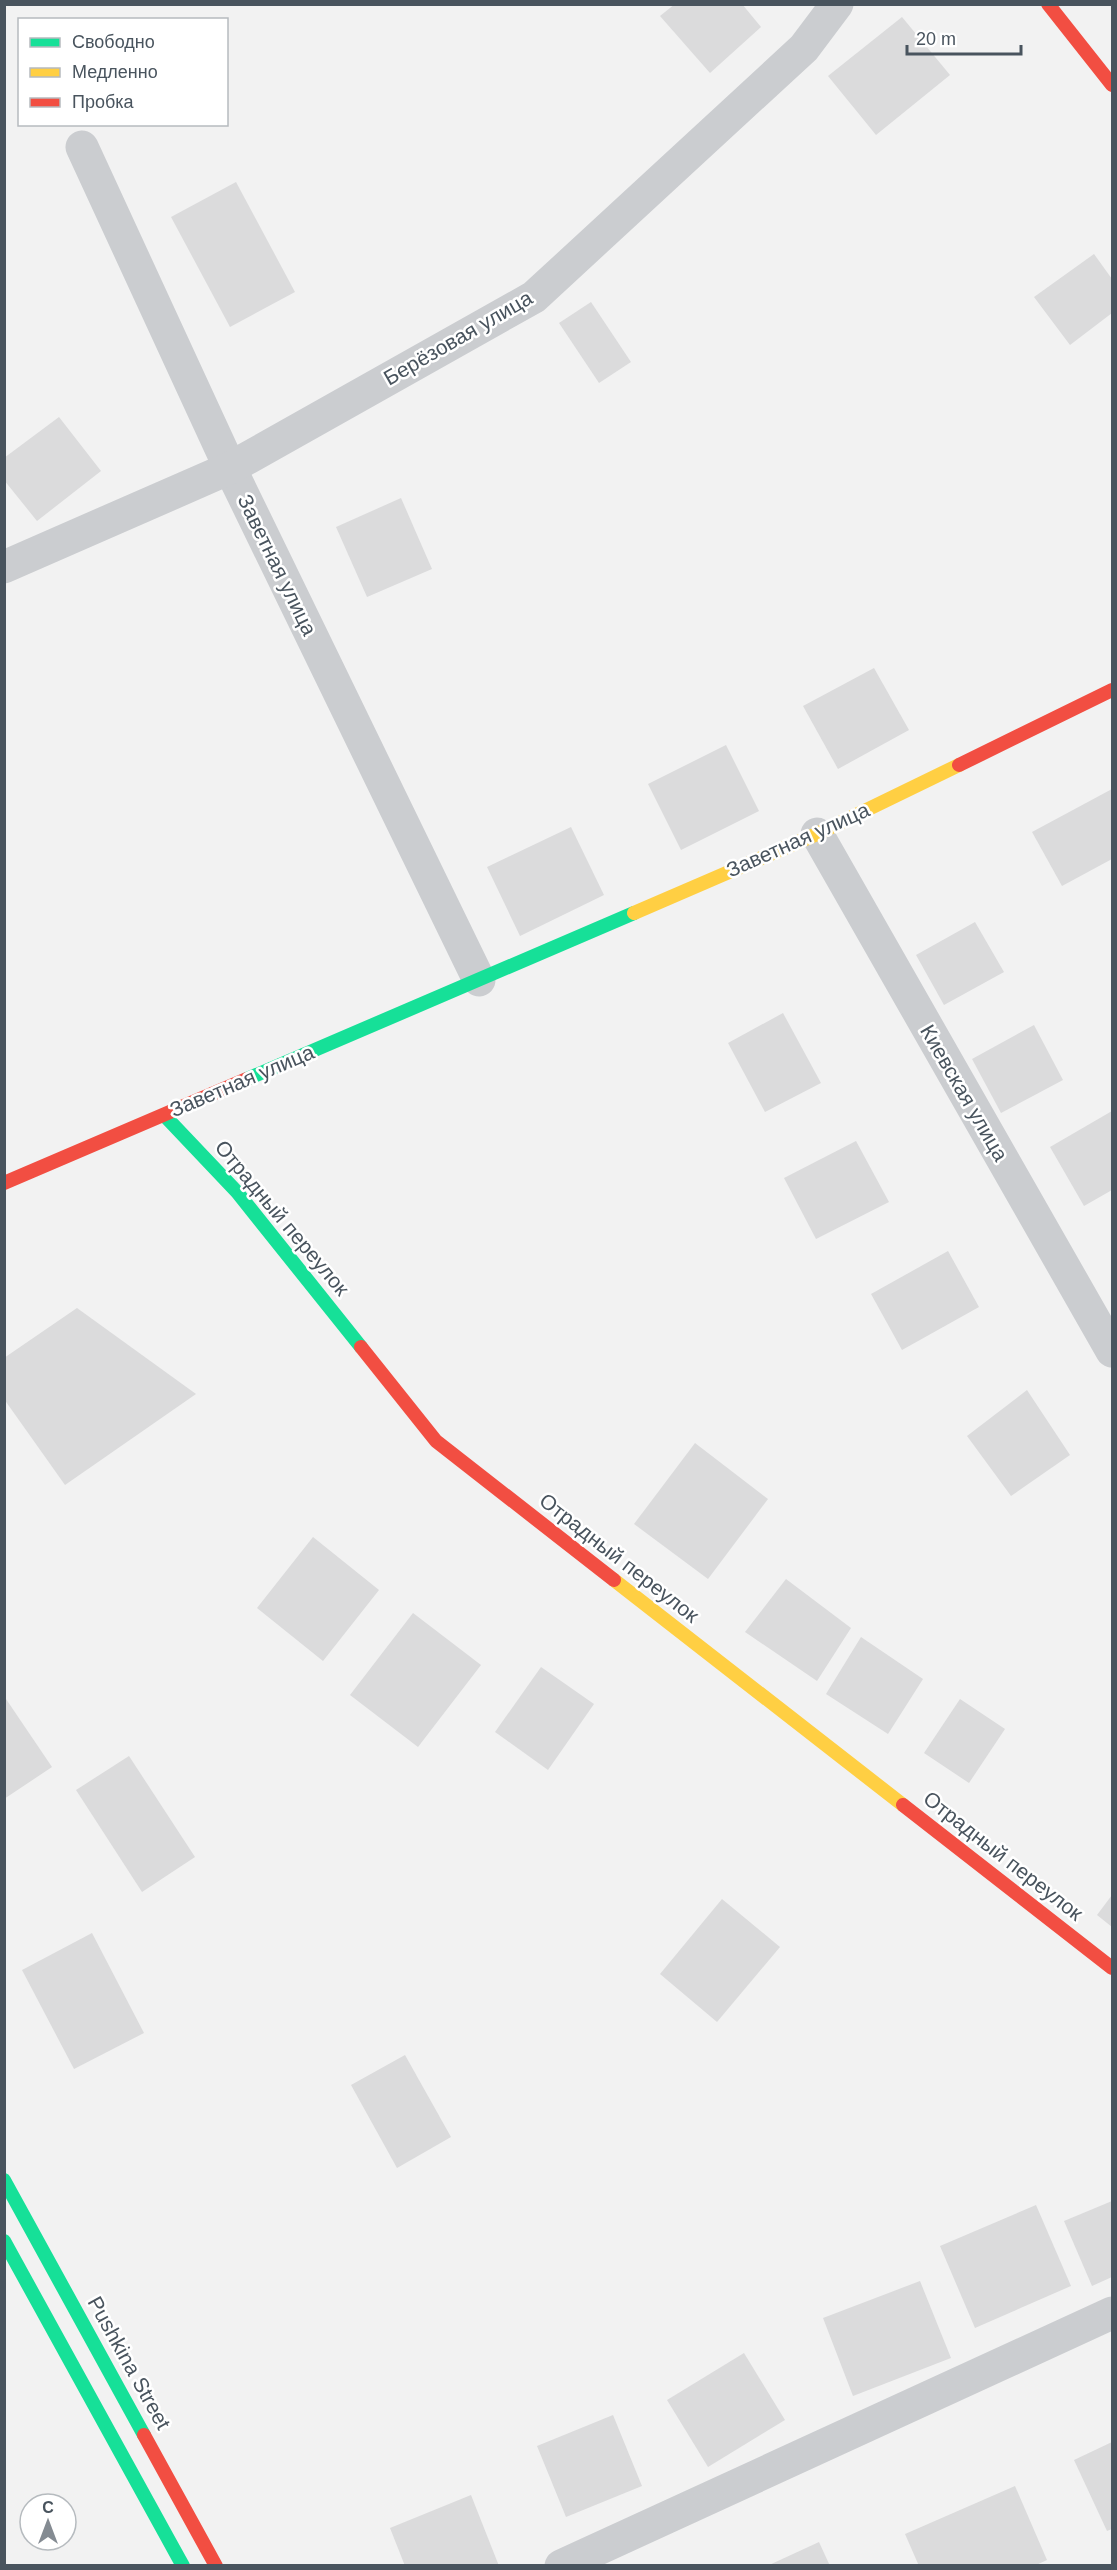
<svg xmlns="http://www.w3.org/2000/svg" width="1117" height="2570" viewBox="0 0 1117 2570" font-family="Arial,sans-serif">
	<rect width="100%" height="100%" fill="#f2f2f2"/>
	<!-- building -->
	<g fill="#dbdbdc">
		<polygon points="675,4 742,4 761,27 710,73 660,16"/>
		<polygon points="902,17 950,75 876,135 828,76"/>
		<polygon points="236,182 295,292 230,327 171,217"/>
		<polygon points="1094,254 1112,279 1112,313 1070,345 1034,297"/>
		<polygon points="591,302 631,362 599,383 559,323"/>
		<polygon points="59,417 101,471 37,521 4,480 4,458"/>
		<polygon points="401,498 432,569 367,597 336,527"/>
		<polygon points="874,668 909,730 838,769 803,706"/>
		<polygon points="726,745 759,811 681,850 648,784"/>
		<polygon points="1112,789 1112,859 1062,886 1032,832"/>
		<polygon points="571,827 604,895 520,936 487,867"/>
		<polygon points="975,922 1004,972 944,1005 916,955"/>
		<polygon points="783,1013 821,1083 765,1112 728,1043"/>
		<polygon points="1034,1025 1063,1080 1001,1113 972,1059"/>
		<polygon points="1112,1111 1112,1190 1084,1206 1050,1147"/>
		<polygon points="856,1141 889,1202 816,1239 784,1178"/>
		<polygon points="948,1251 979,1307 902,1350 871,1294"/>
		<polygon points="77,1308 196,1394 65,1485 4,1399 4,1358"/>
		<polygon points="1027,1390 1070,1455 1011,1496 967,1436"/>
		<polygon points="695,1443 768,1499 708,1579 634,1524"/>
		<polygon points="313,1537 379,1590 323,1661 257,1608"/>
		<polygon points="786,1579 851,1628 817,1681 745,1632"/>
		<polygon points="413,1613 481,1665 418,1747 350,1695"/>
		<polygon points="861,1637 923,1679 888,1734 826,1694"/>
		<polygon points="541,1667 594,1704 548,1770 495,1732"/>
		<polygon points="6,1699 52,1767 4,1799 4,1700"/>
		<polygon points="960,1699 1005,1729 969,1783 924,1753"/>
		<polygon points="129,1756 195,1857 142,1892 76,1790"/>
		<polygon points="1112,1895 1112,1927 1097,1915"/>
		<polygon points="722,1899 780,1947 717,2022 660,1974"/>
		<polygon points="92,1933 144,2033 74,2069 22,1970"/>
		<polygon points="405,2055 451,2137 397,2168 351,2085"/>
		<polygon points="1112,2201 1112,2277 1092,2286 1064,2221"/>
		<polygon points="1036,2205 1071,2286 975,2328 940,2246"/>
		<polygon points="920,2281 951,2358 853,2396 823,2318"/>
		<polygon points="744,2353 785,2420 708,2467 667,2400"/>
		<polygon points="613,2415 642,2486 566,2517 537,2446"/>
		<polygon points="1112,2442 1112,2529 1107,2531 1074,2460"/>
		<polygon points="1015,2486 1047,2560 1034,2566 919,2566 905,2534"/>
		<polygon points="471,2495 499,2566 405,2566 390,2528"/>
		<polygon points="819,2542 830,2566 767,2566"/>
	</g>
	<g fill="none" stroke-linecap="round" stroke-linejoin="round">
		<!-- street -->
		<g stroke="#cbcdd0" stroke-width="33">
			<polyline points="82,147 230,468 479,980"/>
			<polyline points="4,567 230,468 534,297 804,48 837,4"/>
			<polyline points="817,834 1112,1351"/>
			<polyline points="561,2566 1112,2313"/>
		</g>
		<!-- fast -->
		<g stroke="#16e098" stroke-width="14">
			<polyline points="247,1079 634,913"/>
			<polyline points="164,1115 237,1192 361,1347"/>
			<polyline points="4,2180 144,2435"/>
			<polyline points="4,2241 183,2566"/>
		</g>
		<!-- slow -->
		<g stroke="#ffcf43" stroke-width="14">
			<polyline points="634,913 817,834 959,765"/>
			<polyline points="614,1580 903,1805"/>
		</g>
		<!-- jam -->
		<g stroke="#f24e42" stroke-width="14">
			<polyline points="1048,4 1112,85"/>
			<polyline points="959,765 1112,690"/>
			<polyline points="4,1183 247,1079"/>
			<polyline points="361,1347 436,1441 614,1580"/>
			<polyline points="903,1805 1112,1968"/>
			<polyline points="144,2435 216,2566"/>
		</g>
	</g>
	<g text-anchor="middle" stroke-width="5" stroke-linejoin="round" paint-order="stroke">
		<!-- street labels -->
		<g font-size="21" fill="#49545e" stroke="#fff">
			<text transform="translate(458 338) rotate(-30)" y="7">Берёзовая улица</text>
			<text transform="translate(277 565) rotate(64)" y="7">Заветная улица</text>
			<text transform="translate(798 840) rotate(-24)" y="7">Заветная улица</text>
			<text transform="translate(242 1081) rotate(-23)" y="7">Заветная улица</text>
			<text transform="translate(964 1093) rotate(60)" y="7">Киевская улица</text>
			<text transform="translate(282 1218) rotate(50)" y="7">Отрадный переулок</text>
			<text transform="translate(619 1558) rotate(38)" y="7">Отрадный переулок</text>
			<text transform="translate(1003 1856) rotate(38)" y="7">Отрадный переулок</text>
			<text transform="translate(129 2363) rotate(61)" y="7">Pushkina Street</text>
		</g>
	</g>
	<!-- border -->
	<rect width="1117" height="2570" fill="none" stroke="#49545e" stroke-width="12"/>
	<!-- legend -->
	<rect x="18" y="18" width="210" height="108" fill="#ffffff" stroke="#b6bbbf" stroke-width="1.5"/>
	<rect x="30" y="38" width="30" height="9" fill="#16e098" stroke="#b6bbbf" stroke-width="1.5"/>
	<text x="72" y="48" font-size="18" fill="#49545e">Свободно</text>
	<rect x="30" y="68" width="30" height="9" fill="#ffcf43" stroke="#b6bbbf" stroke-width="1.5"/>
	<text x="72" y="78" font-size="18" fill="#49545e">Медленно</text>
	<rect x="30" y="98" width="30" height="9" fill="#f24e42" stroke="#b6bbbf" stroke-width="1.5"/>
	<text x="72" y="108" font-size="18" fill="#49545e">Пробка</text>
	<!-- north arrow -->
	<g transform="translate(48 2522)"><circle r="28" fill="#ffffff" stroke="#b6bbbf" stroke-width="1.5"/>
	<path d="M0-4.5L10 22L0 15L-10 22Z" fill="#848b92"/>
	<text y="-9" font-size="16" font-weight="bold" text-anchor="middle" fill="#49545e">С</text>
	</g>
	<!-- scale -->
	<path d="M907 45v9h114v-9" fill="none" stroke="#49545e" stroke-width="3"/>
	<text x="916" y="45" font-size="18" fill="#49545e" stroke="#ffffff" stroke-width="4.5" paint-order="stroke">20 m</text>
</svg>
